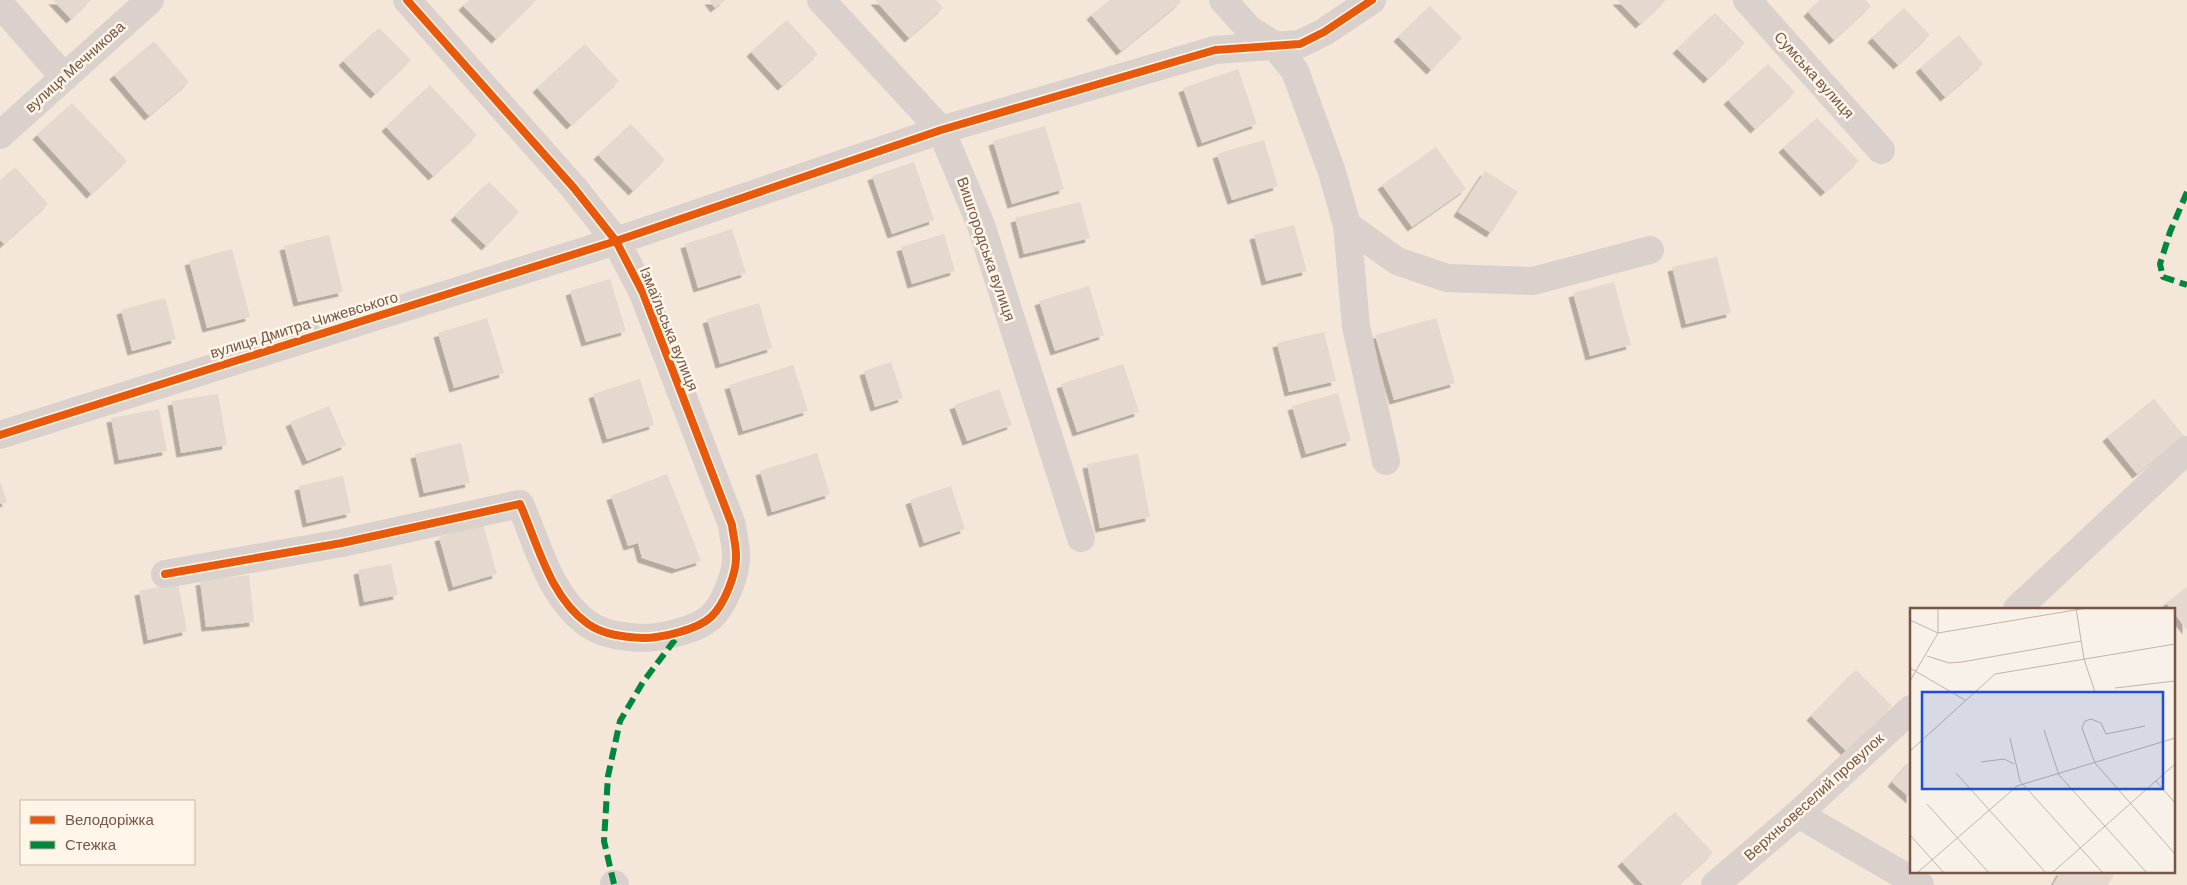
<svg xmlns="http://www.w3.org/2000/svg" width="2187" height="885" viewBox="0 0 2187 885" font-family="Barlow,sans-serif">
	<defs>
		<filter id="shadow"><feDropShadow dx="-4.5" dy="4.5" stdDeviation="0" flood-color="#0004"/></filter>
	</defs>
	<rect width="100%" height="100%" fill="#f8f1e8"/>
	<!-- residential -->
	<path fill="#f4e6d8" fill-rule="evenodd" d="M0,0H2187V885H0ZM1911,609H2173V871H1911ZM21,801H194V864H21Z"/>
	<!-- building -->
	<g fill="#e4d8cf" filter="url(#shadow)">
		<polygon points="53,0 91,0 71,19"/>
		<polygon points="469,0 536,0 496,39 463,6"/>
		<polygon points="709,0 725,0 715,8"/>
		<polygon points="875,0 936,0 943,8 909,38"/>
		<polygon points="1110,0 1179,0 1181,2 1121,51 1091,15"/>
		<polygon points="1617,0 1666,0 1640,24"/>
		<polygon points="1820,0 1865,0 1871,6 1834,40 1808,12"/>
		<polygon points="1430,6 1462,38 1431,70 1398,37"/>
		<polygon points="1904,8 1930,35 1898,65 1872,38"/>
		<polygon points="1715,13 1745,43 1708,79 1677,49"/>
		<polygon points="787,20 818,54 782,86 751,52"/>
		<polygon points="379,28 411,60 375,94 343,61"/>
		<polygon points="1959,35 1983,64 1945,97 1920,68"/>
		<polygon points="154,41 189,82 149,116 114,75"/>
		<polygon points="585,44 619,81 571,125 537,88"/>
		<polygon points="1768,64 1795,92 1755,129 1728,100"/>
		<polygon points="1238,69 1257,124 1202,143 1183,88"/>
		<polygon points="430,85 477,135 433,176 386,127"/>
		<polygon points="72,103 127,161 91,194 37,135"/>
		<polygon points="1817,118 1859,161 1825,192 1783,148"/>
		<polygon points="631,124 665,160 633,191 598,155"/>
		<polygon points="1045,126 1064,189 1012,204 993,141"/>
		<polygon points="1264,140 1278,186 1232,200 1217,154"/>
		<polygon points="1436,147 1466,189 1412,227 1382,185"/>
		<polygon points="914,162 934,220 892,234 872,176"/>
		<polygon points="15,167 48,204 4,244 0,240 0,181"/>
		<polygon points="1485,171 1518,192 1491,233 1458,212"/>
		<polygon points="489,182 519,212 486,246 455,216"/>
		<polygon points="1080,202 1090,238 1024,254 1015,218"/>
		<polygon points="1294,225 1307,271 1266,281 1254,235"/>
		<polygon points="732,229 746,273 698,288 685,244"/>
		<polygon points="944,234 955,271 912,284 901,247"/>
		<polygon points="329,235 343,292 298,302 284,246"/>
		<polygon points="232,249 250,317 207,328 189,261"/>
		<polygon points="1717,257 1731,313 1686,324 1672,267"/>
		<polygon points="610,279 626,331 586,342 570,291"/>
		<polygon points="1614,282 1631,345 1590,356 1573,293"/>
		<polygon points="1089,286 1104,335 1055,351 1039,301"/>
		<polygon points="165,298 176,339 132,351 121,310"/>
		<polygon points="759,303 772,348 720,364 707,319"/>
		<polygon points="487,318 504,373 454,388 438,333"/>
		<polygon points="1436,318 1455,383 1394,400 1375,335"/>
		<polygon points="1324,332 1336,381 1289,392 1277,343"/>
		<polygon points="891,362 903,398 875,407 864,371"/>
		<polygon points="1123,364 1139,412 1077,432 1061,384"/>
		<polygon points="793,365 808,411 743,431 729,385"/>
		<polygon points="640,379 654,425 607,439 593,394"/>
		<polygon points="999,389 1012,425 967,441 954,405"/>
		<polygon points="1338,393 1351,441 1306,454 1292,406"/>
		<polygon points="218,394 227,445 181,453 172,401"/>
		<polygon points="2154,399 2184,436 2137,474 2107,437"/>
		<polygon points="329,406 346,445 307,461 290,422"/>
		<polygon points="159,409 167,451 119,460 111,418"/>
		<polygon points="461,443 470,483 424,493 415,454"/>
		<polygon points="817,453 830,494 772,512 760,471"/>
		<polygon points="1138,454 1150,517 1100,528 1087,464"/>
		<polygon points="667,474 701,561 676,569 642,558 638,543 628,546 611,496"/>
		<polygon points="343,476 351,513 307,523 299,486"/>
		<polygon points="0,481 7,502 0,504"/>
		<polygon points="951,486 965,529 924,543 910,500"/>
		<polygon points="483,524 497,574 453,587 439,537"/>
		<polygon points="391,564 398,595 364,602 358,570"/>
		<polygon points="249,575 254,622 206,627 200,581"/>
		<polygon points="178,583 187,631 148,640 139,591"/>
		<polygon points="2187,587 2187,630 2173,612 2173,609 2171,609 2166,603"/>
		<polygon points="1856,670 1892,706 1846,751 1811,716"/>
		<polygon points="1911,760 1911,799 1892,782"/>
		<polygon points="1675,812 1713,853 1678,885 1643,885 1622,862"/>
		<polygon points="2061,871 2116,871 2108,885 2053,885"/>
	</g>
	<g fill="none" stroke-linecap="round" stroke-linejoin="round">
		<!-- minor -->
		<g stroke="#dad1cc" stroke-width="28">
			<polyline points="821,0 941,130 981,225 1081,538"/>
			<polyline points="1223,0 1249,29 1274,45 1295,71 1332,172 1347,225 1356,326 1386,461"/>
			<polyline points="1747,0 1881,150"/>
			<polyline points="0,4 64,77"/>
			<polyline points="0,135 150,0"/>
			<polyline points="1347,225 1397,261 1447,278 1533,281 1650,250"/>
			<polyline points="0,435 616,241 941,130 1215,50 1300,44 1324,32 1372,0"/>
			<path d="M165,574L342,543L520,504C538,545 550,597 588,624C604,635 624,637 643,638C661,638 697,630 711,617C724,605 737,573 736,555C736,545 733,535 732,525L643,293L616,241L574,188L407,0"/>
			<polyline points="2017,609 2187,450"/>
			<polyline points="1798,814 1920,885"/>
			<polyline points="614,884 615,885"/>
			<polyline points="1715,885 1798,814 1911,709"/>
		</g>
		<!-- quiet -->
		<g stroke="#00873e" stroke-width="6" stroke-dasharray="12 6" stroke-linecap="butt">
			<polyline points="2187,192 2170,232 2160,264 2163,277 2187,285"/>
			<polyline points="614,884 604,841 608,776 620,721 643,682 680,633"/>
		</g>
		<defs>
			<g id="cycleway">
				<polyline points="0,435 616,241 941,130 1215,50 1300,44 1324,32 1372,0"/>
				<path d="M165,574L342,543L520,504C538,545 550,597 588,624C604,635 624,637 643,638C661,638 697,630 711,617C724,605 737,573 736,555C736,545 733,535 732,525L643,293L616,241L574,188L407,0"/>
			</g>
		</defs>
		<!-- cycleway casing -->
		<use href="#cycleway" stroke="#fff6e9" stroke-width="11"/>
		<!-- cycleway -->
		<use href="#cycleway" stroke="#e8590c" stroke-width="8"/>
	</g>
	<g text-anchor="middle" stroke-width="5" stroke-linejoin="round" paint-order="stroke">
		<!-- street labels -->
		<g font-size="15" fill="#775646" stroke="#fff6e9">
			<text transform="translate(75 67) rotate(-42)" y="5">вулиця Мечникова</text>
			<text transform="translate(1814 75) rotate(48)" y="5">Сумська вулиця</text>
			<text transform="translate(986 249) rotate(71)" y="5">Вишгородська вулиця</text>
			<text transform="translate(304 325) rotate(-17)" y="5">вулиця Дмитра Чижевського</text>
			<text transform="translate(669 329) rotate(68)" y="5">Ізмаїльська вулиця</text>
			<text transform="translate(1814 797) rotate(-42)" y="5">Верхньовеселий провулок</text>
		</g>
	</g>
	<!-- overview -->
	<g transform="translate(1910 608)">
		<rect width="265" height="265" fill="#f8f1e8"/>
		<path fill="none" stroke="#c4b3a7" stroke-width="1" d="M166,0L174,51L185,84M0,12L28,25L177,0M17,48L39,55L52,54L171,33M0,60L55,92M0,73L28,25V0M205,80L265,73M235,118L196,126L191,115L181,111L175,113L172,120L185,155L265,246M134,122L149,167L237,265M100,130L110,173L193,265M0,143L85,66L265,36M71,154L94,151L104,156M46,165L136,265M246,173L265,195M17,196L79,265M0,227L34,265M7,265L107,178L265,130M142,265L265,156"/>
		<path fill="#1d4ed8" fill-opacity="0.15" stroke="#1d4ed8" stroke-width="2.5" d="M12,84H253V181H12Z"/>
		<rect width="265" height="265" fill="none" stroke="#775646" stroke-width="2.5"/>
	</g>
	<!-- legend -->
	<rect x="20" y="800" width="175" height="65" fill="#fff6e9" stroke="#c9b6a8"/>
	<rect x="30" y="816" width="25" height="8" fill="#e8590c" stroke="#c9b6a8"/>
	<text x="65" y="825" font-size="15" fill="#775646">Велодоріжка</text>
	<rect x="30" y="841" width="25" height="8" fill="#00873e" stroke="#c9b6a8"/>
	<text x="65" y="850" font-size="15" fill="#775646">Стежка</text>
</svg>
